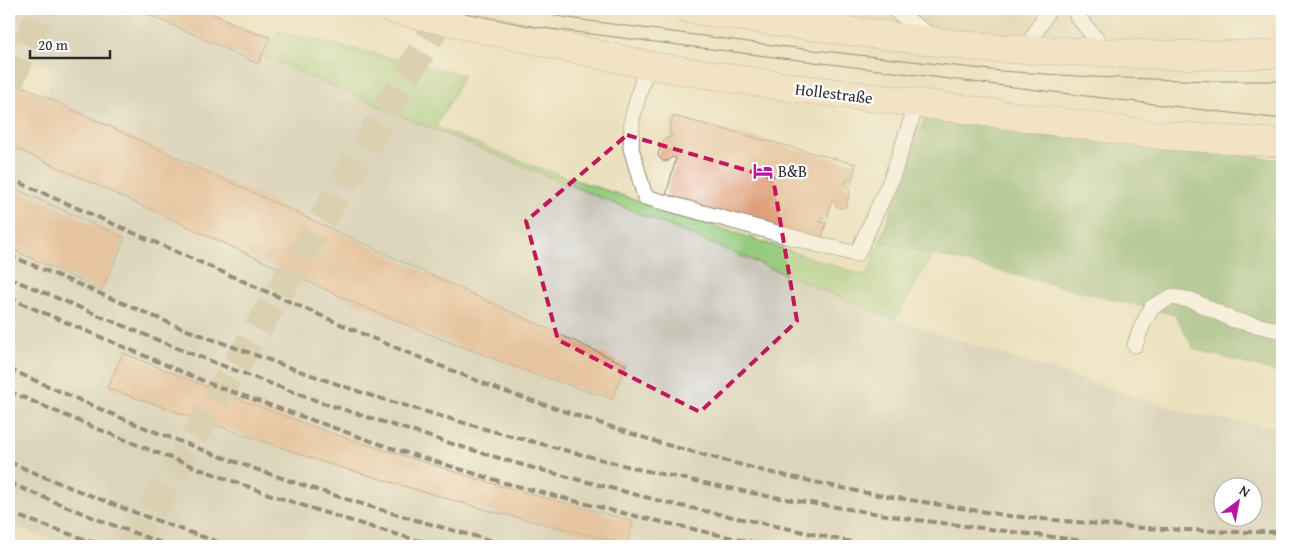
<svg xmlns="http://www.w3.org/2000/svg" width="1291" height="555" viewBox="0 0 1291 555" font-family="'Gentium Book Plus',serif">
	<rect width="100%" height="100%" fill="#fff"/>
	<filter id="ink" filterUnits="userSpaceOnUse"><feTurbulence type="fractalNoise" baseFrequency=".02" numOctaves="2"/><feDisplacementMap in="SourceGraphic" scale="10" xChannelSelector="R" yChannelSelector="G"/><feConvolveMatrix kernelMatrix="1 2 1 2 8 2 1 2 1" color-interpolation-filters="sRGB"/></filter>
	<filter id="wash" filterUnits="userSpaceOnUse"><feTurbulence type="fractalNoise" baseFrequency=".0096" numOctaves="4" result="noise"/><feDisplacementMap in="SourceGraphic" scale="20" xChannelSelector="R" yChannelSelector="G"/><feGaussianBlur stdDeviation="1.12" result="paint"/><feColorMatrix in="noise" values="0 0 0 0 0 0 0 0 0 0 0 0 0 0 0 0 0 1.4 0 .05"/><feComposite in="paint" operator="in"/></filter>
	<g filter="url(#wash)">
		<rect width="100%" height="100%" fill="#ece1be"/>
		<!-- built -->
		<polygon fill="#dfd3b4" points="757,9 1110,9 1104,43 997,37"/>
		<!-- industrial -->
		<path fill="#c8c4b8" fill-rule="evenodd" d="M9,9H136L222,47L257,64L263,56L413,121L694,236L895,320L1195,415L1282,428V546H70L9,525V128L28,137L57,70L9,48ZM1224,488H1254V518H1224Z"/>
		<!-- green -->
		<polygon fill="#96ca7b" stroke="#607a53" points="278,31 464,75 436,127 536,167 866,276 880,241 933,254 895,320 694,236 413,121 263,56"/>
		<!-- forest -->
		<polygon fill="#78ae6b" stroke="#526c4b" points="927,111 1282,160 1282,378 1272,371 1194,349 1175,315 880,241"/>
		<g id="blocks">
			<!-- building -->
			<g fill="#dfa17c">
				<polygon points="136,9 203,9 252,32 270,37 258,64 222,47"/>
				<polygon points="9,80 626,365 612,399 529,372 439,338 366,308 9,145"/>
				<polygon points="673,116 856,164 852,180 847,179 845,185 848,187 850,192 847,203 846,206 841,208 836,206 834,200 832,199 827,218 821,217 820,222 826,223 821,240 665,199 676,158 672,157 668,161 663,161 659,157 658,154 662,142 665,139 670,138 672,133 669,133"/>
				<polygon points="9,186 125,238 102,290 9,248"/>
				<polygon points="123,353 235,398 337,435 497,485 633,521 627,544 486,510 326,463 107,388"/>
			</g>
		</g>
	</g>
	<g filter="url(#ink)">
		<use href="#blocks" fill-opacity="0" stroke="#8c8674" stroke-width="1"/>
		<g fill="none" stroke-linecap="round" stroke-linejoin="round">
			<!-- primary-tunnel -->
			<g stroke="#c5bda1" stroke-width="28" stroke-dasharray="28 14" stroke-linecap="butt">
				<polyline points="9,83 43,9"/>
				<polyline points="130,546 446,9"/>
			</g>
			<defs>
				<g id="service">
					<polyline points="893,9 932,37"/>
					<polyline points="1075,9 1077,16 1107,52"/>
					<polyline points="1025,51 1049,9"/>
					<polyline points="647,65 632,119 631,148 645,197 824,246 857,254 891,180 917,103"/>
					<polyline points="1135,345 1142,326 1152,307 1171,297 1191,300 1234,320 1282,331"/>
				</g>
				<g id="secondary">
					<polyline points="391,9 647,65 788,87 917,103 1158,135 1282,143"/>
					<polyline points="689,9 791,24 987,48 1166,55 1247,55 1282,54"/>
				</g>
			</defs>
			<!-- service casing -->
			<use href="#service" stroke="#8c8674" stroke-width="17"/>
			<!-- secondary casing -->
			<use href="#secondary" stroke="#8c8674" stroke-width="29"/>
			<!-- service -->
			<use href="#service" stroke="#fff" stroke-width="15"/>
			<!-- secondary -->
			<use href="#secondary" stroke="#fbe5cf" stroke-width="28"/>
			<!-- tram -->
			<g stroke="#2b2b2b" stroke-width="1">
				<polyline points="444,9 535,27 1069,94 1282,119"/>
				<polyline points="512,9 589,21 779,46 1000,71 1092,77 1214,81 1282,81"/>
			</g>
			<!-- rail -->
			<g stroke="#2b2b2b" stroke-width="4" stroke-dasharray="8 4" stroke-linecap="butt">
				<polyline points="9,178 372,338 500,390 660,443 764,471 861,492 1010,516 1142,528 1234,532 1282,532"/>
				<polyline points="9,255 179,327 288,367 372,396 492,431 568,451 638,469 767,496 917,520 1108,544 1142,546"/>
				<polyline points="9,278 184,351 269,383 323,403 459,446 526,466 672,504 846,541 887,546"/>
				<polyline points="9,298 213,385 391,448 505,483 614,511 741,540 775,546"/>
				<path d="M9,369C55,389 101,410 148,429C267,476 389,515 513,546"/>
				<path d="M9,391C84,424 160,455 238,483C303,507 370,527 437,546"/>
				<path d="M9,462C81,493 155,521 230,546"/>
				<polyline points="9,483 99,520 170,546"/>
				<polyline points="9,513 104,546"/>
			</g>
		</g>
	</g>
	<!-- marked area -->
	<path d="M0 0H1291V555H0ZM627,135L773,178L797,321L700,412L558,340L526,221Z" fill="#ece1be" fill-opacity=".55" fill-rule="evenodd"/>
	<path fill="none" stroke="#c2185b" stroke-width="4" stroke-dasharray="10 6" stroke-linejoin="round" d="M627,135L773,178L797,321L700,412L558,340L526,221Z"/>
	<!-- icons -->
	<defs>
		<symbol id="hotel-bare" viewBox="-9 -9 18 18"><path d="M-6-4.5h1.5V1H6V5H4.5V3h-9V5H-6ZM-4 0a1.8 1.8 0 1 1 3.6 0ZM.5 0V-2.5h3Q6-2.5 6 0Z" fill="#b5179e" stroke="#fff" stroke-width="2.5" paint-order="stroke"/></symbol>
	</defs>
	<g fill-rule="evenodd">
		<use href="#hotel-bare" x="749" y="157" width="28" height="28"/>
	</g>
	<g text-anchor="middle" stroke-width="4.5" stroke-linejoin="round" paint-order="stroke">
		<!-- street labels -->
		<g font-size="16" fill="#2b2b2b" stroke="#fff">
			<text transform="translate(834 93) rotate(7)" y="6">Hollestraße</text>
		</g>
		<!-- poi labels -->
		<g font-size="16" fill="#2b2b2b" stroke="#fff" text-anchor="start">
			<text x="778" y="177">B&amp;B</text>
		</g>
	</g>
	<!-- margin -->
	<rect width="1291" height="555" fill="none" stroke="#fff" stroke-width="30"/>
	<!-- north arrow -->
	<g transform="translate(1238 502) rotate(32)"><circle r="24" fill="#ffffff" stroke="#aaaaaa"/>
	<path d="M0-4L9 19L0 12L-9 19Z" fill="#b5179e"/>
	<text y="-8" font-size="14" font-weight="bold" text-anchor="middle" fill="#2b2b2b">N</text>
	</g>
	<!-- scale -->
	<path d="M30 50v8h80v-8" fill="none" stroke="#2b2b2b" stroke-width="2.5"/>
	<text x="38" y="50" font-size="15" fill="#2b2b2b" stroke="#ffffff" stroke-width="4" paint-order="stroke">20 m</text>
</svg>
